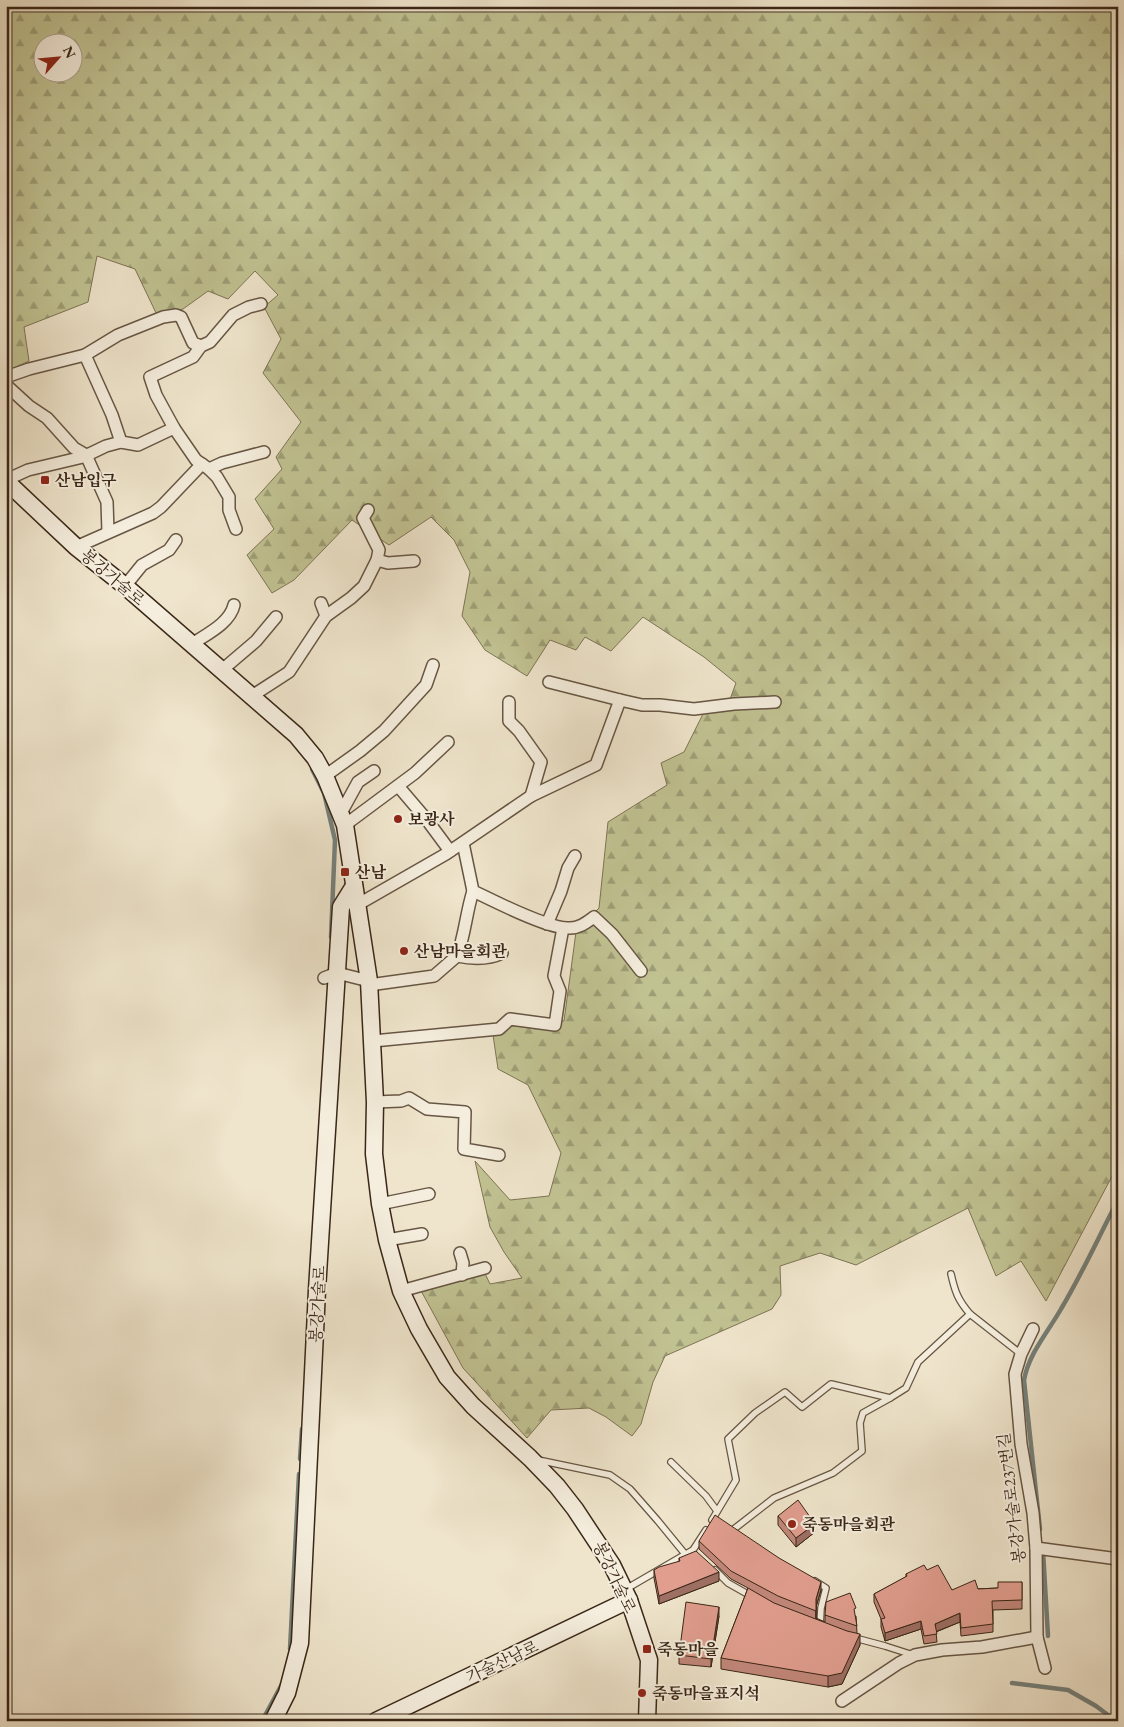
<svg xmlns="http://www.w3.org/2000/svg" width="1124" height="1727" viewBox="0 0 1124 1727" font-family="'EB Garamond','Noto Serif KR',serif">
	<defs>
		<pattern id="forest-firs" width="22" height="20" patternUnits="userSpaceOnUse" patternTransform="scale(1.25)"><rect width="22" height="20" fill="#c1c292"/><path d="M5 1l3.5 6h-7zM16 11l3.5 6h-7z" fill="#9e9e76"/></pattern>
	</defs>
	<rect width="100%" height="100%" fill="#efe5cc"/>
	<filter id="stains"><feTurbulence type="fractalNoise" baseFrequency=".004" numOctaves="4"/><feColorMatrix values="0 0 0 0 .2 0 0 0 0 .09 0 0 0 0 .02 0 0 0 .5 -.17"/></filter>
	<radialGradient id="worn" r=".72"><stop offset=".6" stop-color="#630" stop-opacity="0"/><stop offset="1" stop-color="#630" stop-opacity=".3"/></radialGradient>
	<!-- forest -->
	<path fill="url(#forest-firs)" stroke="#7e7454" fill-rule="evenodd" d="M6,6H1118V1165L1046,1301L1021,1261L996,1276L968,1208L856,1265L820,1253L780,1266L781,1295L772,1309L665,1356L653,1382L641,1424L632,1436L606,1417L589,1408L551,1410L527,1438L463,1368L419,1287L481,1265L490,1284L522,1278L504,1252L490,1227L475,1161L510,1200L549,1196L561,1153L528,1085L498,1069L492,1028L564,1021L576,932L599,908L608,822L667,785L661,763L684,752L705,710L729,702L736,683L704,657L643,617L611,651L585,637L576,650L550,640L527,676L485,650L462,616L470,572L454,540L431,517L389,545L352,520L294,580L272,593L247,555L274,529L255,499L282,469L276,457L301,422L263,373L281,339L264,307L278,295L255,271L228,299L208,291L183,309L157,315L135,269L97,256L88,302L24,327L29,361L6,372ZM42,42H72V72H42Z"/>
	<g fill="none" stroke-linecap="round" stroke-linejoin="round">
		<!-- stream -->
		<g stroke="#75817c" stroke-width="4.5">
			<polyline points="312,769 324,793 335,840 331,937"/>
			<polyline points="300,1459 302,1429"/>
			<path d="M1040,1529L1024,1380C1029,1353 1048,1332 1061,1309C1082,1274 1099,1236 1118,1200"/>
			<polyline points="1043,1551 1048,1636"/>
			<polyline points="290,1649 299,1474"/>
			<polyline points="1012,1683 1068,1690 1096,1706 1116,1721"/>
			<polyline points="262,1721 282,1684"/>
		</g>
		<defs>
			<g id="lane">
				<path d="M951,1274C955,1292 958,1300 970,1314"/>
				<polyline points="538,1460 610,1475 630,1489 658,1521 685,1554"/>
				<polyline points="671,1462 706,1496 717,1511"/>
				<polyline points="712,1520 736,1480 728,1439 755,1413 785,1392 802,1407 831,1384 890,1398 906,1388 918,1362 970,1314 1021,1354"/>
				<polyline points="734,1529 774,1498 833,1473 862,1451 860,1423 863,1413 890,1398"/>
				<polyline points="715,1570 728,1583 751,1596"/>
				<polyline points="815,1581 826,1588 821,1608 820,1626"/>
				<polyline points="626,1589 693,1550 706,1530"/>
				<polyline points="855,1638 885,1646 913,1655"/>
			</g>
			<g id="street">
				<polyline points="261,304 249,307 233,315 210,342 201,346 193,357 150,377 156,395 174,428 196,460 209,469 222,463 264,452"/>
				<polyline points="85,355 112,415 121,442"/>
				<polyline points="6,377 29,369 85,355 118,335 163,317 176,315 181,317 193,343 201,346"/>
				<polyline points="6,385 29,406 47,418 74,448 86,455 107,502 108,532"/>
				<polyline points="209,469 217,477 229,497 229,510 236,529"/>
				<polyline points="6,480 28,470 83,457 106,446 121,442 138,445 174,428"/>
				<polyline points="76,547 153,513 161,507 202,464"/>
				<polyline points="377,560 388,563 414,561"/>
				<polyline points="125,586 142,565 169,550 176,540"/>
				<polyline points="321,603 326,616"/>
				<path d="M192,644C207,634 230,623 234,605"/>
				<polyline points="222,670 256,641 276,617"/>
				<polyline points="549,682 620,700"/>
				<polyline points="252,696 289,672 326,616 351,598 364,586 377,560 379,550 363,518 368,510"/>
				<polyline points="325,776 360,751 384,731 426,685 433,665"/>
				<polyline points="398,786 427,820 450,851"/>
				<polyline points="531,796 596,765 620,700 642,705 660,705 694,709 734,704 775,702"/>
				<polyline points="341,813 358,782 374,771"/>
				<polyline points="345,825 415,773 448,742"/>
				<path d="M463,843L473,891C494,901 550,930 570,928C580,928 587,922 594,917L612,934L641,971"/>
				<polyline points="357,905 446,854 531,796 541,762 519,731 509,721 509,702"/>
				<polyline points="547,924 561,891 568,868 575,856"/>
				<path d="M457,956C465,935 466,913 473,891"/>
				<polyline points="324,978 337,973 369,981"/>
				<path d="M369,985L434,976L457,956C472,959 488,960 502,953"/>
				<polyline points="373,1041 499,1029 510,1019 555,1025 560,991 554,976 563,928"/>
				<polyline points="375,1102 401,1101 409,1098 427,1109 465,1112 464,1149 499,1155"/>
				<polyline points="380,1204 429,1194"/>
				<polyline points="387,1240 422,1234"/>
				<polyline points="460,1253 463,1263 462,1275"/>
				<polyline points="401,1291 485,1268"/>
				<polyline points="1033,1329 1021,1354 1015,1374 1021,1444 1033,1513 1036,1548 1037,1637 1045,1668"/>
				<polyline points="1036,1548 1118,1559"/>
				<polyline points="842,1701 899,1663 915,1655 942,1650 982,1647 1037,1637"/>
			</g>
			<g id="secondary">
				<polyline points="6,481 76,547 125,586 296,735 315,758 325,776 345,825 369,981 375,1102 374,1154 380,1204 387,1240 401,1291 419,1329 447,1377 473,1406 530,1458 557,1486 575,1509 612,1565 629,1600 649,1660 647,1721"/>
				<polyline points="273,1721 287,1693 300,1643 317,1290 341,907 354,886"/>
				<polyline points="376,1721 629,1600"/>
			</g>
		</defs>
		<!-- lane casing -->
		<use href="#lane" stroke="#675644" stroke-width="8"/>
		<!-- street casing -->
		<use href="#street" stroke="#675644" stroke-width="14"/>
		<!-- secondary casing -->
		<use href="#secondary" stroke="#3a2717" stroke-width="19"/>
		<!-- lane -->
		<use href="#lane" stroke="#f5eede" stroke-width="5.5"/>
		<!-- street -->
		<use href="#street" stroke="#f5eede" stroke-width="11"/>
		<!-- secondary -->
		<use href="#secondary" stroke="#f5eede" stroke-width="16"/>
	</g>
	<!-- wall -->
	<g fill="#c2887b" stroke="#3a2717">
		<polygon points="778,1516 815,1532 796,1547 778,1525"/>
		<polygon points="699,1541 821,1590 816,1607 816,1618 825,1622 825,1615 856,1616 857,1633 860,1645 842,1684 828,1687 721,1669 721,1658 748,1588 731,1579 699,1549"/>
		<polygon points="679,1558 719,1581 659,1604 654,1578 654,1570 679,1562"/>
		<polygon points="927,1570 952,1590 998,1588 1022,1582 1022,1609 993,1610 993,1632 961,1636 960,1622 936,1632 937,1642 924,1644 921,1629 885,1641 881,1627 881,1619 874,1602 874,1594 906,1577 906,1574"/>
		<polygon points="719,1616 711,1667 679,1664 679,1655"/>
	</g>
	<!-- shaded-wall -->
	<g fill="#9e6f64" stroke="#3a2717">
		<polygon points="815,1524 815,1532 796,1547 796,1538"/>
		<polygon points="719,1572 719,1581 659,1604 659,1596"/>
		<polygon points="821,1582 821,1590 816,1607 816,1619 816,1599"/>
		<polygon points="719,1607 719,1616 711,1667 711,1659"/>
		<polygon points="960,1613 960,1622 935,1632 935,1624"/>
		<polygon points="921,1621 921,1629 885,1641 885,1633"/>
		<polygon points="860,1634 860,1645 842,1684 828,1687 828,1676"/>
	</g>
	<!-- building -->
	<g fill="#e19e8f" stroke="#3a2717">
		<polygon points="798,1500 815,1524 796,1538 778,1516"/>
		<polygon points="715,1515 779,1558 821,1582 816,1599 816,1611 778,1596 731,1571 699,1541"/>
		<polygon points="696,1551 719,1572 659,1596 654,1570 659,1567 680,1561 679,1558"/>
		<polygon points="924,1565 927,1570 938,1565 952,1590 975,1580 978,1589 998,1588 998,1582 1022,1582 1022,1600 992,1601 993,1624 961,1628 960,1613 935,1624 937,1634 924,1636 921,1621 885,1633 881,1619 885,1618 874,1594 907,1576 906,1574"/>
		<polygon points="748,1588 774,1603 847,1631 860,1634 842,1673 828,1676 721,1658"/>
		<polygon points="850,1593 856,1608 854,1609 857,1626 825,1615 826,1602"/>
		<polygon points="686,1602 719,1607 711,1659 679,1655"/>
	</g>
	<!-- markers -->
	<g fill="#8f2418" stroke="#f5eede" stroke-width="2">
		<rect x="40" y="475" width="10" height="10" rx="2.5"/>
		<circle cx="398" cy="819" r="5"/>
		<rect x="340" y="867" width="10" height="10" rx="2.5"/>
		<circle cx="404" cy="951" r="5"/>
		<circle cx="792" cy="1524" r="5"/>
		<rect x="642" y="1644" width="10" height="10" rx="2.5"/>
		<circle cx="642" cy="1693" r="5"/>
	</g>
	<g text-anchor="middle" stroke-width="4" stroke-linejoin="round" paint-order="stroke">
		<!-- poi labels -->
		<g font-size="16" font-weight="bold" fill="#3a2717" stroke="#f5eede" text-anchor="start">
			<text x="55" y="486">산남입구</text>
			<text x="408" y="825">보광사</text>
			<text x="355" y="878">산남</text>
			<text x="414" y="957">산남마을회관</text>
			<text x="802" y="1530">죽동마을회관</text>
			<text x="657" y="1655">죽동마을</text>
			<text x="652" y="1699">죽동마을표지석</text>
		</g>
		<!-- street labels -->
		<g font-size="16" fill="#3a2717" stroke="#f5eede">
			<text transform="translate(113 577) rotate(40)" y="6">봉강가술로</text>
			<text transform="translate(317 1304) rotate(-87)" y="6">봉강가술로</text>
			<text transform="translate(1011 1498) rotate(-97)" y="6">봉강가술로237번길</text>
			<text transform="translate(615 1577) rotate(64)" y="6">봉강가술로</text>
			<text transform="translate(502 1661) rotate(-25)" y="6">가술산남로</text>
		</g>
	</g>
	<!-- margin -->
	<rect width="1124" height="1727" fill="none" stroke="#efe5cc" stroke-width="25"/>
	<rect x="8" y="8" width="1109" height="1712" fill="none" stroke="#3a2717" stroke-width="2.5"/>
	<rect x="12" y="12" width="1099" height="1702" fill="none" stroke="#3a2717"/>
	<!-- north arrow -->
	<g transform="translate(58 58) rotate(63)"><circle r="24" fill="#f5eede" stroke="#aa9e8e"/>
	<path d="M0-4L9 19L0 12L-9 19Z" fill="#8f2418"/>
	<text y="-8" font-size="14" font-weight="bold" text-anchor="middle" fill="#3a2717">N</text>
	</g>
	<rect width="100%" height="100%" filter="url(#stains)"/>
	<rect width="100%" height="100%" fill="url(#worn)"/>
</svg>
